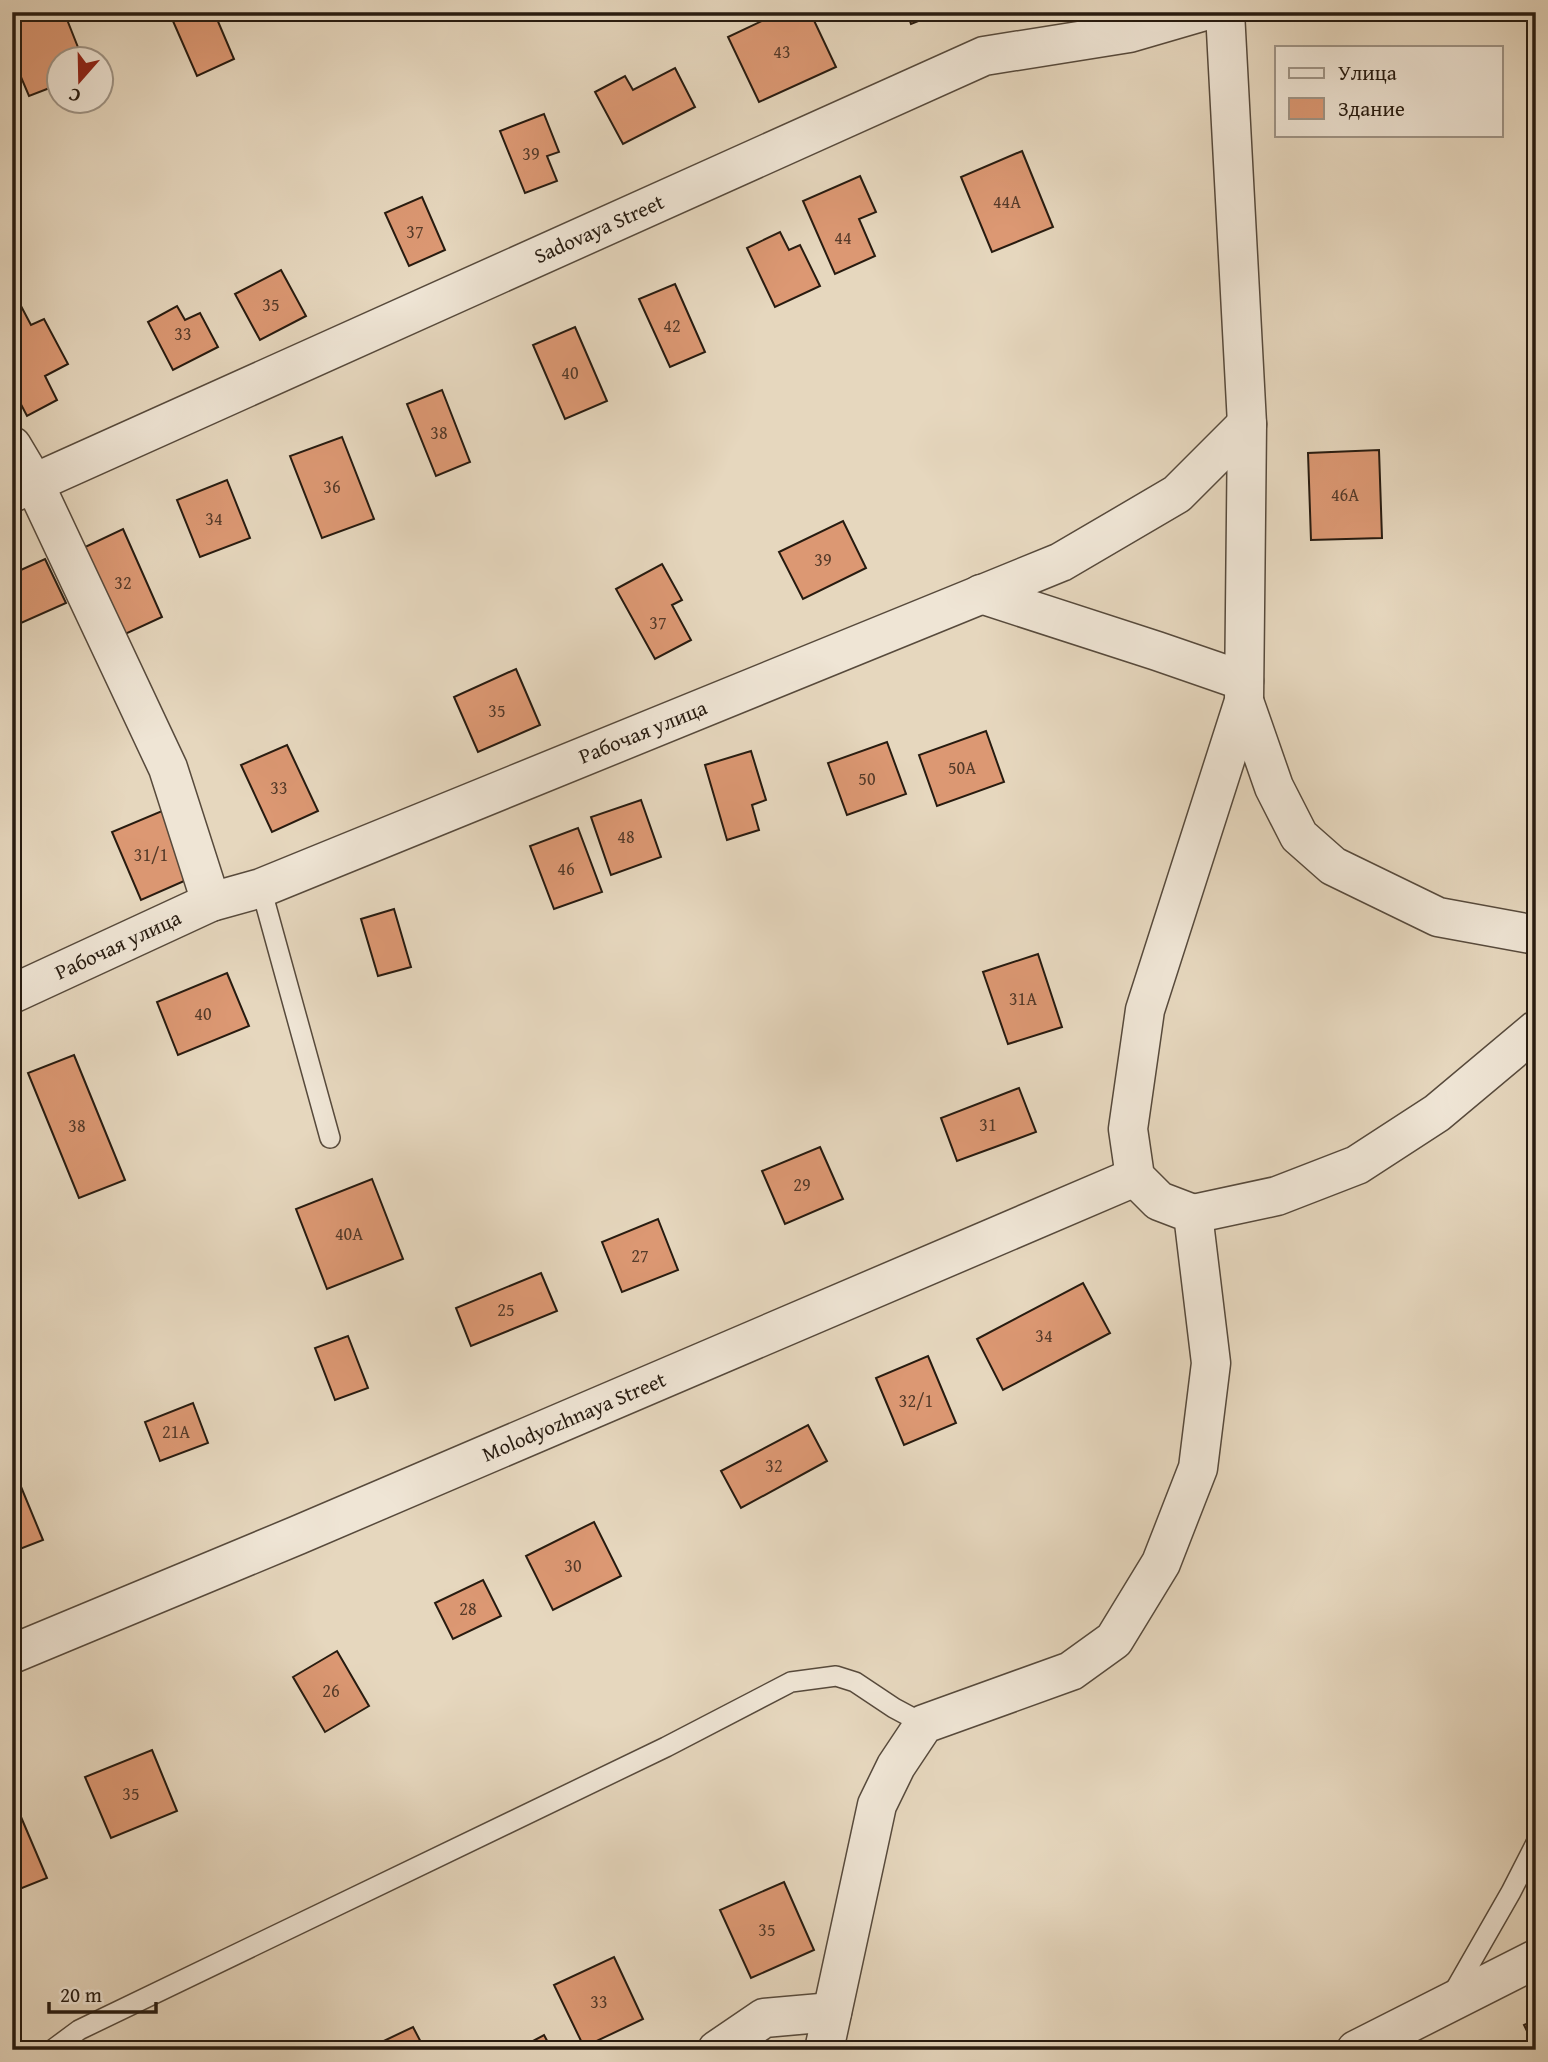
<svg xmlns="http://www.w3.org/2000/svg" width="1548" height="2062" viewBox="0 0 1548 2062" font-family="'Gentium Book Plus',serif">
	<rect width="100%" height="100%" fill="#e6d7be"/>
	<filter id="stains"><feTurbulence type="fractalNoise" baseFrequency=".00286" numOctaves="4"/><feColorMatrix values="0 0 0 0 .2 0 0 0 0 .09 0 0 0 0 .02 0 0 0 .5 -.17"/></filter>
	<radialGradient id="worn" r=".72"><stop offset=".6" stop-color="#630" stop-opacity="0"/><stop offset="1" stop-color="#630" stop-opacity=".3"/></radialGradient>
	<!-- building -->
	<g fill="#dc9873" stroke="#271b10" stroke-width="2">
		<polygon points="39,12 64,12 83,60 60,60 60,84 29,96 12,56 12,23"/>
		<polygon points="169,12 214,12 234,59 197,76"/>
		<polygon points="781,12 810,12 836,67 759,102 728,37"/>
		<polygon points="907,12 941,12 911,24"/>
		<polygon points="675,68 695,107 623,144 595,92 625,76 633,90"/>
		<polygon points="544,114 559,152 547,156 557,181 525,193 500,131"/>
		<polygon points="1022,151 1053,227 992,252 961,177"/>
		<polygon points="860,176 876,212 859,219 875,256 835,274 803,201"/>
		<polygon points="422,197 445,250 409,266 385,213"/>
		<polygon points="780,232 789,250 800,245 820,286 775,307 747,248"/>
		<polygon points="281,270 306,316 260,340 235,294"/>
		<polygon points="675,284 705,352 670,367 639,299"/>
		<polygon points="12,289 31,325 44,319 68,364 45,376 57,400 27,416 12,387"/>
		<polygon points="177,306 185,320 200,313 218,347 173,370 148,322"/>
		<polygon points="575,327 607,401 565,419 533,345"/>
		<polygon points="442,390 470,462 436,476 407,404"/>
		<polygon points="342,437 374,519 322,538 290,456"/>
		<polygon points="1379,450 1382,538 1311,540 1308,453"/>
		<polygon points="227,480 250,538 200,557 177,500"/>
		<polygon points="843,521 866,568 803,599 779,552"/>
		<polygon points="123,529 162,617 123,635 83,548"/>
		<polygon points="45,559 66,603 12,627 12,574"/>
		<polygon points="662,564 682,600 672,605 691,640 655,659 616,589"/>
		<polygon points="516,669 540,725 478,752 454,697"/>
		<polygon points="986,731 1004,782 937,806 919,755"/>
		<polygon points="887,742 906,794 847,815 828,763"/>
		<polygon points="287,745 318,811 272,832 241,765"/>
		<polygon points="751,751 766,800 752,805 759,830 727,840 705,765"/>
		<polygon points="641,800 661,857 611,875 591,817"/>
		<polygon points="162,811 191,878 141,900 112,832"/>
		<polygon points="578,828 602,892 554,909 530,846"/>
		<polygon points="394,909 411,967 378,976 361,919"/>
		<polygon points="1038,954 1062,1027 1008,1044 983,972"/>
		<polygon points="227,973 249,1026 178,1055 157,1002"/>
		<polygon points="74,1055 125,1180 79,1198 28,1073"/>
		<polygon points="1019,1088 1036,1132 957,1161 941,1118"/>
		<polygon points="820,1147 843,1199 785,1224 762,1171"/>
		<polygon points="372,1179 403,1259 327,1289 296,1209"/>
		<polygon points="658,1219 678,1270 622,1292 602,1242"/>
		<polygon points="541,1273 557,1311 471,1346 456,1308"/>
		<polygon points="1083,1283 1110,1333 1003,1390 977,1339"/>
		<polygon points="348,1336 368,1388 335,1400 315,1348"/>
		<polygon points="928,1356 956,1423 904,1445 876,1378"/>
		<polygon points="193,1403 208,1443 160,1461 145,1422"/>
		<polygon points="808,1425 827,1461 741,1508 721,1471"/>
		<polygon points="12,1465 43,1540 12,1552"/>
		<polygon points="594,1522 621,1576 553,1610 526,1556"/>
		<polygon points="483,1580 501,1616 453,1639 435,1603"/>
		<polygon points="337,1651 369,1706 325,1732 293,1677"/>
		<polygon points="152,1750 177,1811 111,1838 85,1777"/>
		<polygon points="21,1817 47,1878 12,1892 12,1821"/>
		<polygon points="784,1882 814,1950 751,1978 720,1910"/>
		<polygon points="614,1957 643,2019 584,2047 554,1985"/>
		<polygon points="1536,2019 1536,2049 1524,2025"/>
		<polygon points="413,2027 425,2050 372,2050 371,2047"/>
		<polygon points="544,2035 552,2050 516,2050"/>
	</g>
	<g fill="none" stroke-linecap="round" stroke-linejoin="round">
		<defs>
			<g id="lane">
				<polyline points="261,888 330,1138"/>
				<polyline points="1452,1995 1511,1892 1536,1843"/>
				<polyline points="52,2050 79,2030 666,1747 791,1682 836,1676 855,1682 894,1708 924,1724"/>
			</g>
			<g id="street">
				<polyline points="12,446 34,483 168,768 211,902"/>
				<polyline points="12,493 984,56 1129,33 1201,12"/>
				<polyline points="981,594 1157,651 1244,681"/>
				<polyline points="1244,701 1274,787 1299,836 1333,866 1438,917 1536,935"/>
				<polyline points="12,994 211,902 261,888 1061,562 1177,494 1247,424"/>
				<polyline points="1193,1214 1277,1196 1357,1165 1437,1113 1536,1030"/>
				<polyline points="12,1654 298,1535 1135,1177"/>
				<polyline points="717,2050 764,2018 832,2012"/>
				<polyline points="824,2050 877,1805 896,1766 924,1724 1071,1671 1114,1640 1161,1563 1198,1468 1211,1363 1193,1214 1159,1201 1135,1177 1128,1129 1145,1010 1244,701 1247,424 1225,12"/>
				<polyline points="1356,2050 1536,1959"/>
			</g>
		</defs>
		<!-- lane casing -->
		<use href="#lane" stroke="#574a3c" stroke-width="22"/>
		<!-- street casing -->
		<use href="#street" stroke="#574a3c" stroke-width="41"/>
		<!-- lane -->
		<use href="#lane" stroke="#efe5d5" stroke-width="19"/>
		<!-- street -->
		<use href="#street" stroke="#efe5d5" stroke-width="38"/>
	</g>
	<g text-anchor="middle" stroke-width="5" stroke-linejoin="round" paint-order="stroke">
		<!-- number labels -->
		<g font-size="18" fill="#543a29">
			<text x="782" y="58">43</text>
			<text x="531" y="160">39</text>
			<text x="1007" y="208">44А</text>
			<text x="415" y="238">37</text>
			<text x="843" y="244">44</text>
			<text x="271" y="311">35</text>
			<text x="672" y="332">42</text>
			<text x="183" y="340">33</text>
			<text x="570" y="379">40</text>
			<text x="439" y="439">38</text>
			<text x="332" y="493">36</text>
			<text x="1345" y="501">46А</text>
			<text x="214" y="525">34</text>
			<text x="823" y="566">39</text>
			<text x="123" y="589">32</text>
			<text x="658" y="629">37</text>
			<text x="497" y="717">35</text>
			<text x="962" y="774">50А</text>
			<text x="867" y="785">50</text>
			<text x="279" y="794">33</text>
			<text x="626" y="843">48</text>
			<text x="151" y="861">31/1</text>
			<text x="566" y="875">46</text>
			<text x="1023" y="1005">31А</text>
			<text x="203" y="1020">40</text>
			<text x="988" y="1131">31</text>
			<text x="77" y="1132">38</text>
			<text x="802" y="1191">29</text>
			<text x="349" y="1240">40А</text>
			<text x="640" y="1262">27</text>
			<text x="506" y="1316">25</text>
			<text x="1044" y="1342">34</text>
			<text x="916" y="1407">32/1</text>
			<text x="176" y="1438">21А</text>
			<text x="774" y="1472">32</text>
			<text x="573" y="1572">30</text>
			<text x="468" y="1615">28</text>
			<text x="331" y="1697">26</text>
			<text x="131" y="1800">35</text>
			<text x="767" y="1936">35</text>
			<text x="599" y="2008">33</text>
		</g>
		<!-- street labels -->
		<g font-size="21" fill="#271b10" stroke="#efe5d5">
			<text transform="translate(599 229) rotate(-24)" y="7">Sadovaya Street</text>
			<text transform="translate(643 732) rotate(-22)" y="7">Рабочая улица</text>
			<text transform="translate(118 945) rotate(-25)" y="7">Рабочая улица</text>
			<text transform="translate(574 1417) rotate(-23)" y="7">Molodyozhnaya Street</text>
		</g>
	</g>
	<!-- margin -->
	<rect width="1548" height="2062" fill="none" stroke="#e6d7be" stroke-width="42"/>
	<rect x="14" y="14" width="1520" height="2034" fill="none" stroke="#271b10" stroke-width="3.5"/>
	<rect x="21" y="21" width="1506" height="2020" fill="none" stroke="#271b10" stroke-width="2"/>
	<!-- legend -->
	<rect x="1275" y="46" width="228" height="91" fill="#efe5d5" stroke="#9f9486" stroke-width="2"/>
	<rect x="1289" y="68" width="35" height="10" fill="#efe5d5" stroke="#9f9486" stroke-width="2"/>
	<text x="1338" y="80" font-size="21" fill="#271b10">Улица</text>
	<rect x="1289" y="98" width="35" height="21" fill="#dc9873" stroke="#9f9486" stroke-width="2"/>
	<text x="1338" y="116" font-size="21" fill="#271b10">Здание</text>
	<!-- north arrow -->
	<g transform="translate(80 80) rotate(200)"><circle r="33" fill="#efe5d5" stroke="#9f9486" stroke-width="2"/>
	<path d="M0-5L12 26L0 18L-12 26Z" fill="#8f2418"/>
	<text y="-10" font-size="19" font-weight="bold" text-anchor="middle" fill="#271b10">С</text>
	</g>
	<!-- scale -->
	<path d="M49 2002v10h107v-10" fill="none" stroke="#271b10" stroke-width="3.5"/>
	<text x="60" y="2002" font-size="21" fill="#271b10" stroke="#efe5d5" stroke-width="5" paint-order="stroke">20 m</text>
	<rect width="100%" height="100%" filter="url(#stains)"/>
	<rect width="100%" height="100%" fill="url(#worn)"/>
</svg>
